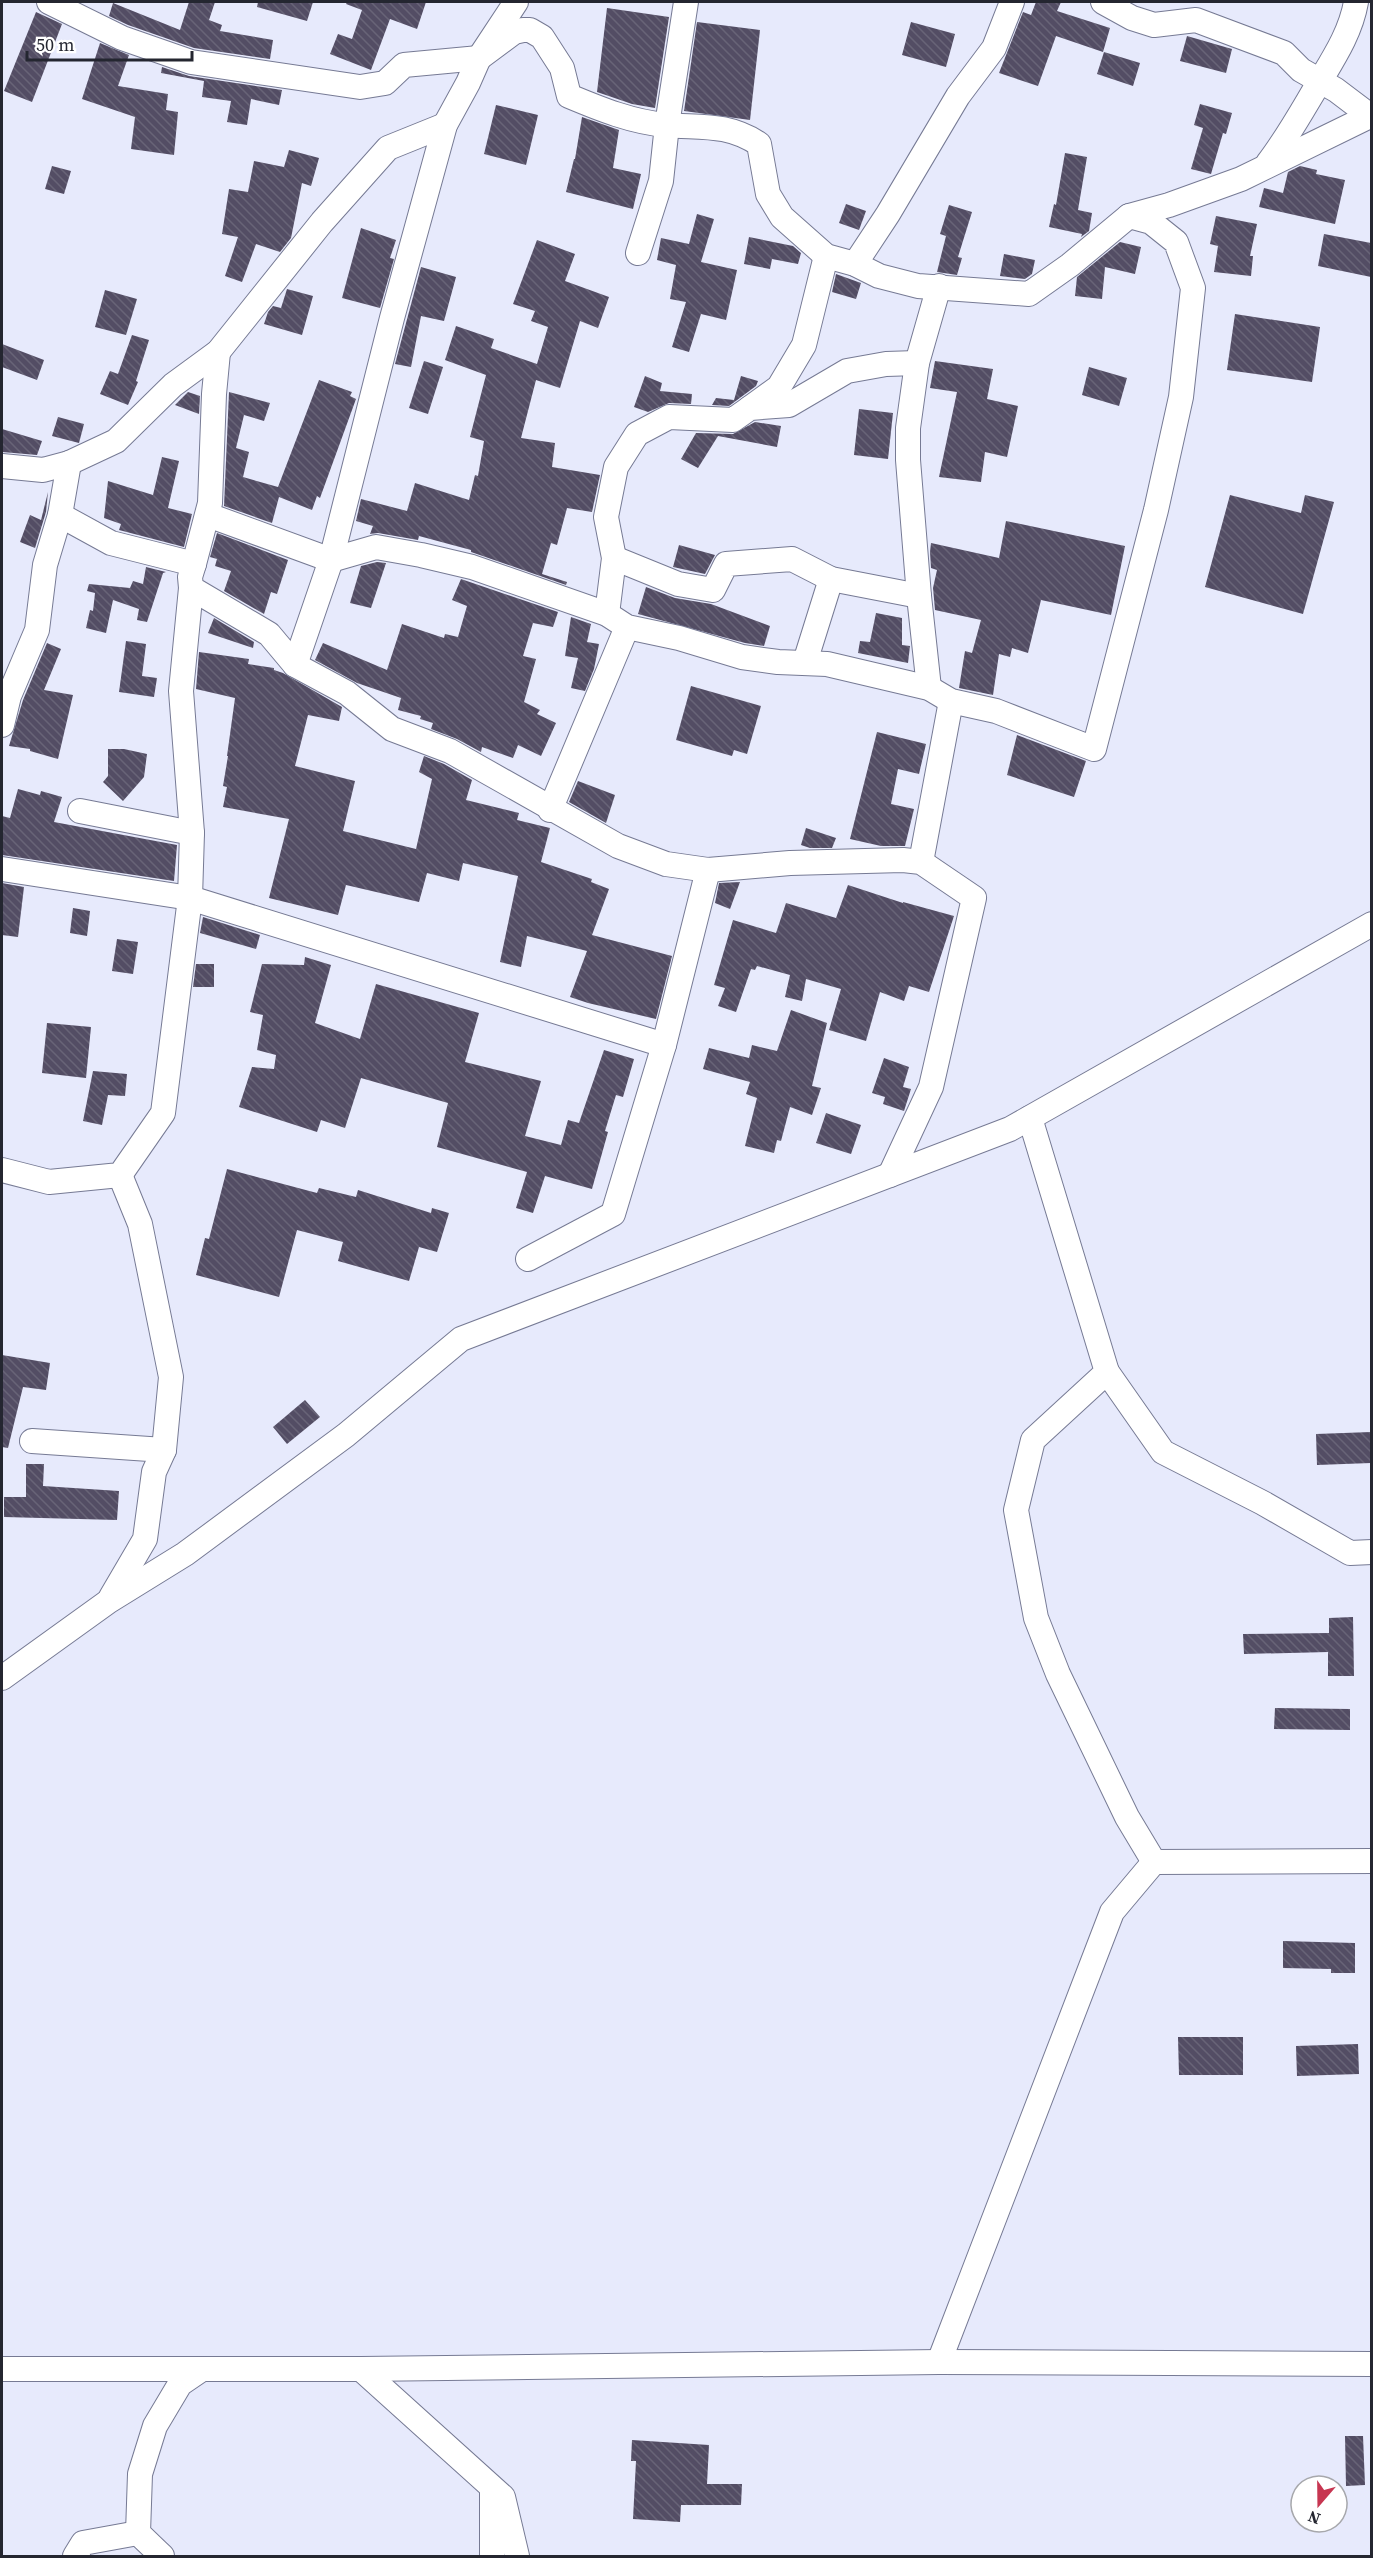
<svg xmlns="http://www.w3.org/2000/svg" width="1373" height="2558" viewBox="0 0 1373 2558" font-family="'Source Serif 4',serif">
	<defs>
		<pattern id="building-back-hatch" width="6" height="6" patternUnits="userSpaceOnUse" patternTransform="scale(1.5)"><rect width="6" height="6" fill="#534d64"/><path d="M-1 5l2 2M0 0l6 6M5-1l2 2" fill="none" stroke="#686477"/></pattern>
	</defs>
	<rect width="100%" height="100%" fill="#e7eafc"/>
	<!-- building -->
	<g fill="url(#building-back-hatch)">
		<polygon points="189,2 215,2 209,20 222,25 220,31 273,40 270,59 194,48 128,25 109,16 113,3 180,30"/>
		<polygon points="258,2 313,2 307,21 257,7"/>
		<polygon points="347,2 426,2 417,29 390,19 371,70 330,54 338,34 352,39 362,10 346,4"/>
		<polygon points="1036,2 1061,2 1057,11 1110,28 1103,52 1056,36 1038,86 999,73 1023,12 1031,15"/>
		<polygon points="607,8 669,17 655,108 632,104 597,92"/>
		<polygon points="36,12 62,24 32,102 4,91"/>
		<polygon points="697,22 760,30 750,120 684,111"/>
		<polygon points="911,22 955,34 946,67 902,55"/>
		<polygon points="1187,36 1232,49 1226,73 1180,61"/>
		<polygon points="100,43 129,55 118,86 168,94 166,110 178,112 174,155 131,149 135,117 82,99"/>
		<polygon points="1104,52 1140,63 1133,86 1097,74"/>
		<polygon points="162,67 189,76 282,90 279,105 251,99 247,125 227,122 231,101 202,97 204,81 161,73"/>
		<polygon points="1200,104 1232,113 1226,134 1223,133 1211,174 1191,169 1203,128 1194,125"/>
		<polygon points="496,105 538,115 526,165 484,154"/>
		<polygon points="582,117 619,130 613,168 641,174 633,209 566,192 574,159 575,159"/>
		<polygon points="289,150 319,158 311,186 302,183 291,238 280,252 256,244 242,282 225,276 238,237 222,234 229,189 248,192 254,161 284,167"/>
		<polygon points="1065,153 1087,157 1078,210 1092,213 1089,231 1081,237 1082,234 1049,227 1054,204 1056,205"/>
		<polygon points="52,166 71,171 64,194 45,189"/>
		<polygon points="1300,166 1317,170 1316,174 1345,180 1335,224 1259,207 1264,188 1283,193 1288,172"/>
		<polygon points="846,204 866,211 859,230 839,223"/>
		<polygon points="949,205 972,212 958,257 962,258 957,275 937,272 946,236 940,234"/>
		<polygon points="697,214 714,219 701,262 737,270 726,320 701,314 689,352 672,347 686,302 670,299 676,265 657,260 661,238 689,244"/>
		<polygon points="1216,216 1257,224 1250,256 1253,256 1251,276 1214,272 1218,246 1210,244"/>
		<polygon points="361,228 396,240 390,258 394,259 380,308 342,298"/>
		<polygon points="1324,234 1371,243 1371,277 1318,266"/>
		<polygon points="749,237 793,246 801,253 798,264 772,259 770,269 744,264"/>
		<polygon points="537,240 575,254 565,281 609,297 598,328 580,321 560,388 536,380 521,438 555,443 552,467 600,475 592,512 567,508 557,545 551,543 542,574 567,582 566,585 471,552 471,550 419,536 418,540 378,533 370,534 373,526 356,521 361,499 407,511 415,483 469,500 475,475 478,476 484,441 470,437 486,375 445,360 456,326 494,339 491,348 537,364 548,327 531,321 535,311 513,304"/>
		<polygon points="1120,242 1141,247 1135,274 1105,267 1102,299 1075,296 1077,277"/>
		<polygon points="1004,254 1035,260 1032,274 1025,279 1000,276"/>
		<polygon points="421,267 456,277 444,321 421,316 411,367 395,364"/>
		<polygon points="836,274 861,283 856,299 832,292"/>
		<polygon points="287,289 313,296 302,335 264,324 268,312 273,306 281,308"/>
		<polygon points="105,290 137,299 126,335 95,327"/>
		<polygon points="1235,314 1320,327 1312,382 1227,370"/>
		<polygon points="132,335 149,340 136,381 138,382 128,405 100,394 110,371 118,374"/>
		<polygon points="2,344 44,360 37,380 2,367"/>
		<polygon points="424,361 443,367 428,414 409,408"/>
		<polygon points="935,361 993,369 987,399 1018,406 1007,457 985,452 981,482 939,477 957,392 930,388"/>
		<polygon points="1089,367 1127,378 1119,406 1082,395"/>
		<polygon points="645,376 662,383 660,391 692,394 691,404 669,403 648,412 634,407"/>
		<polygon points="741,376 758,381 756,386 729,406 712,405 716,398 734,400"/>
		<polygon points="319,380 352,392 350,396 356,399 320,498 317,496 312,510 279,497 272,523 224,506 229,392 270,403 264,421 244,415 236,448 249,452 243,477 278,487"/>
		<polygon points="188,392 200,396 199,414 175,405"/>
		<polygon points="859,409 893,413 888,459 854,455"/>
		<polygon points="58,417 84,424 79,443 52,436"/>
		<polygon points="755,422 781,426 777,447 718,436 698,468 681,459 696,433 733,434"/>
		<polygon points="2,429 42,441 37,455 2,452"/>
		<polygon points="162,457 179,461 168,508 192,514 184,547 119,530 121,524 104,518 108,481 153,495"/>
		<polygon points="48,492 46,512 35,548 20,542 30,515 41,520"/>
		<polygon points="1230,495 1301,513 1305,495 1334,502 1303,614 1205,587"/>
		<polygon points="1006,521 1125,546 1111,615 1041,600 1028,653 1012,648 1010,657 999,654 993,695 959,688 965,651 972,653 981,620 935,610 933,588 937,570 931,568 930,552 931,543 999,558"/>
		<polygon points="217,533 288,560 277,594 271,592 264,614 224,591 231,571 215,566 217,559 210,557"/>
		<polygon points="679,545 715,555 705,574 673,567"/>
		<polygon points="377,562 386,563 371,608 350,603 361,566"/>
		<polygon points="146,567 166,572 163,573 147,622 137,620 139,609 113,600 106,633 86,628 90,610 93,611 95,593 87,591 89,584 130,588 133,581 143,584"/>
		<polygon points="461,579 558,612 553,627 533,623 523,656 536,659 524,702 540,710 537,714 556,723 541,756 518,745 513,758 482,747 481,752 457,739 431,729 433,723 420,719 421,716 398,710 401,698 357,683 315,660 323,643 387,670 402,624 444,638 445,634 458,637 467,606 452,600"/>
		<polygon points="646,587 675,598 711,604 770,626 764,646 745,643 638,614"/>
		<polygon points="876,613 902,618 902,645 910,646 908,663 858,653 860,641 870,642"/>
		<polygon points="571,617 591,624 587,642 599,644 594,669 585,691 571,688 578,658 565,656"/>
		<polygon points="214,618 254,642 253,648 208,633"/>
		<polygon points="126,641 146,644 142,676 157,678 154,697 119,692"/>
		<polygon points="47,643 61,649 44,690 73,695 58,759 30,751 30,749 9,746 23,700"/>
		<polygon points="199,652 249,659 248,664 274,668 274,670 283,673 342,707 339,721 308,715 295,766 355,781 343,831 416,849 432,779 419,772 424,756 444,764 472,780 466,800 519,813 517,820 550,828 541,862 592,879 591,882 609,889 592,935 672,956 656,1019 588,1003 570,997 587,951 527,936 521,967 500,962 518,876 463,863 459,881 427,873 419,902 346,885 338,915 269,898 289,819 223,807 227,787 223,786 228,756 227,756 235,698 196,689"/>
		<polygon points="691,686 761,706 747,754 734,750 732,756 676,740"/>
		<polygon points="877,732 926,744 919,774 898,769 891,804 914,809 905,846 881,846 850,839"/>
		<polygon points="1017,735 1086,761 1074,797 1007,775"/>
		<polygon points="108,749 124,749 147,754 144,777 123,801 103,782 108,776"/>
		<polygon points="578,781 615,795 606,823 569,802"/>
		<polygon points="18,789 40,795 41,791 62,797 54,822 177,845 174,881 2,855 2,816 10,818"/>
		<polygon points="806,828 836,838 832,848 810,848 801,845"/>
		<polygon points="740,882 730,909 715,903 719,883"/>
		<polygon points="2,883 24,887 18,937 2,935"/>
		<polygon points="848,885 903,903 903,902 954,916 929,992 909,986 904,1001 880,992 866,1041 829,1030 841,989 806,979 802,1001 785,997 790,975 757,966 755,970 751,969 736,1012 718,1006 725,988 714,985 733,920 776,933 786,903 836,918"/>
		<polygon points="73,908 90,911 87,936 70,933"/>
		<polygon points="203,917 260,935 256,949 200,933"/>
		<polygon points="117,939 138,942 133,974 112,971"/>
		<polygon points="305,957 331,965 315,1023 360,1039 376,984 479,1013 465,1062 541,1081 525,1136 561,1145 568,1120 579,1123 604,1050 634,1059 623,1097 616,1095 605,1131 608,1132 592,1189 545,1176 533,1213 516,1208 527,1172 437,1147 448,1103 361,1078 345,1128 321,1120 317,1132 239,1107 252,1067 274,1069 276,1055 257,1050 263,1015 250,1012 262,964 304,965"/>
		<polygon points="196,964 214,964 214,987 193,987"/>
		<polygon points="791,1010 827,1023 812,1086 821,1088 812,1115 790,1107 781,1141 777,1140 774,1153 745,1146 757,1098 746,1094 750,1082 703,1069 709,1048 749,1058 752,1045 777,1051"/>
		<polygon points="47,1023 91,1027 86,1078 42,1073"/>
		<polygon points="884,1058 909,1067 903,1087 911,1089 904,1111 883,1104 885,1097 872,1093"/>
		<polygon points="93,1071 127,1074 125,1096 108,1095 102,1125 83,1121"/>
		<polygon points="826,1113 861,1125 851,1154 816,1143"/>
		<polygon points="227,1169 317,1193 319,1188 356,1197 358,1190 431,1213 432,1208 449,1213 437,1252 419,1247 409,1281 338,1261 343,1242 297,1230 279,1297 196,1275 205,1238 209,1239"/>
		<polygon points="2,1355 50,1363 46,1390 23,1387 8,1448 2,1447"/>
		<polygon points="305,1400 320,1417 287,1444 273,1427"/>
		<polygon points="1371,1432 1371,1463 1317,1465 1316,1434"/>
		<polygon points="26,1464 44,1464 43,1486 119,1491 117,1520 4,1517 4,1497 26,1497"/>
		<polygon points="1353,1617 1354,1676 1328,1676 1328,1652 1244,1654 1243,1634 1329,1633 1329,1618"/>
		<polygon points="1275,1708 1350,1709 1350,1730 1274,1729"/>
		<polygon points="1283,1941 1355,1943 1355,1973 1331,1973 1331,1969 1283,1968"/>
		<polygon points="1178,2037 1243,2037 1243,2075 1179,2075"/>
		<polygon points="1358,2044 1359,2074 1297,2076 1296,2046"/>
		<polygon points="1345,2436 1363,2436 1365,2485 1346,2486"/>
		<polygon points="632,2440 709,2445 707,2484 742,2484 741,2505 681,2505 680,2522 633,2519 636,2461 631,2461"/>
	</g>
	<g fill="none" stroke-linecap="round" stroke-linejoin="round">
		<defs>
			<g id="street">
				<path d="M49,2L122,38L191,62L360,87L385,83L404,65L479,58L514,32L523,30H530L542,37L562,68L569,96C600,109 632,122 666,125C701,128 727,123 759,144L768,194L782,217L826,256L855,264L879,276L918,286L1029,294L1070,265L1129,216L1169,205L1241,179L1372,115"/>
				<polyline points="1103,2 1132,18 1154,25 1196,20 1284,53 1301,70 1336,90 1369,115"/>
				<path d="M1268,163C1288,137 1303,109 1320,81C1335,56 1351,31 1356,2"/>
				<polyline points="638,253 661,181 667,125 686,2"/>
				<polyline points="855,264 888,214 958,96 994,48 1012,2"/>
				<polyline points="750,408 779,387 804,345 826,256"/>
				<polyline points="2,466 43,470 69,463 116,441 173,385 218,352 322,222 388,148 445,125"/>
				<polyline points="60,515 111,543 194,564 190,577 191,588 269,634 295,665 347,693 392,729 450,751 618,846 666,864 708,870 790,863 903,860 921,862 974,898 931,1087 890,1175"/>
				<polyline points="208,515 331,560 376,547 421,555 472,567 607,614 627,627 679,638 742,657 778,662 827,664 929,688 951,701 996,711 1094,749 1156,510 1181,397 1193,288 1176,242 1151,222 1129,216"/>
				<polyline points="614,558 678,584 713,590 726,564 792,559 831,579 919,596"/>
				<polyline points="194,564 210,503 214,394 218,352"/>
				<polyline points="607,614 614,558 606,517 616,467 637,434 669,417 733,420 750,408 789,405 847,371 886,364 917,363"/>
				<polyline points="805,662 831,579"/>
				<polyline points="295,665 331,560 392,318 445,125 468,83 479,58 516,2"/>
				<polyline points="929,688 919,596 908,460 908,428 917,363 939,286"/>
				<polyline points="2,725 9,696 37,630 45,565 60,515 69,463"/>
				<polyline points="550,810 627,627"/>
				<polyline points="80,811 192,833"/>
				<polyline points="921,862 951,701"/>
				<polyline points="2,869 190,898 664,1045"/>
				<polyline points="1030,1118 1107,1372 1033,1440 1016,1510 1036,1618 1058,1674 1127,1817 1154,1862"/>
				<polyline points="2,1170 49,1182 120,1175 163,1113 190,898 192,833 181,691 191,588"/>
				<polyline points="528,1259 613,1214 664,1045 708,870"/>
				<polyline points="1107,1372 1163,1452 1263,1503 1350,1553 1372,1552"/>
				<polyline points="32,1441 164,1450"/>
				<polyline points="111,1597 145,1539 154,1472 164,1450 171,1377 140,1224 120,1175"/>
				<polyline points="2,1678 109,1601 185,1554 346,1435 461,1339 1010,1129 1372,924"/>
				<polyline points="939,2362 1112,1912 1154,1862 1372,1861"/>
				<polyline points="2,2369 361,2369 939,2362 1372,2364"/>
				<polyline points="361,2369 503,2497 517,2556"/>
				<polyline points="492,2490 492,2556"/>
				<polyline points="75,2556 83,2543 138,2533"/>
				<polyline points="162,2556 138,2533 140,2474 155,2426 180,2384 202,2369"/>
			</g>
		</defs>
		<!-- street casing -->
		<use href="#street" stroke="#767a94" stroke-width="26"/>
		<!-- street -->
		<use href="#street" stroke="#fff" stroke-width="24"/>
	</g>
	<!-- border -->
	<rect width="1373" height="2558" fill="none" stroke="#242630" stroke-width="6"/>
	<!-- north arrow -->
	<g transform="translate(1319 2504) rotate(200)"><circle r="28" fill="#ffffff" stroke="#a7a8ac" stroke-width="1.5"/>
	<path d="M0-4.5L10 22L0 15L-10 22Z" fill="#c73651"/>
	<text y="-9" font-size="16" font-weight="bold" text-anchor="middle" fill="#242630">N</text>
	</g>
	<!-- scale -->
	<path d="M27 51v9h165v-9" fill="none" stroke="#242630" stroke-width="3"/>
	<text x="36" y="51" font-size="18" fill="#242630" stroke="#ffffff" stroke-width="4.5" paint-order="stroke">50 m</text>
</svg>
